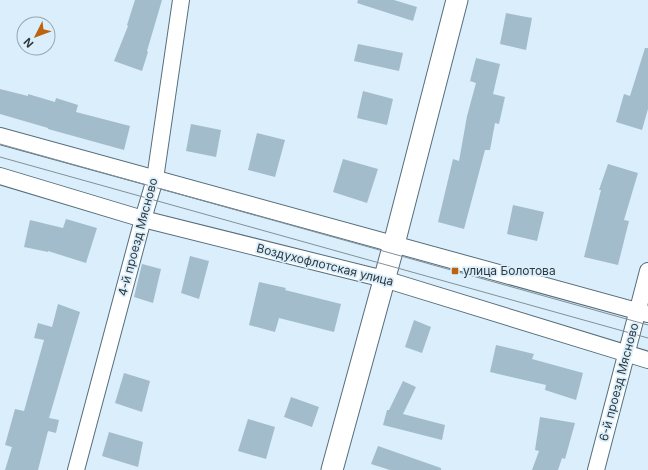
<svg xmlns="http://www.w3.org/2000/svg" width="648" height="470" viewBox="0 0 648 470" font-family="Inter,sans-serif">
	<rect width="100%" height="100%" fill="#daeffb"/>
	<!-- building -->
	<g fill="#a3bccb">
		<polygon points="135,0 162,0 147,51 148,52 142,71 114,61 128,26 127,25"/>
		<polygon points="358,0 394,0 417,7 413,21 357,3"/>
		<polygon points="506,13 532,18 526,50 500,44"/>
		<polygon points="358,44 403,53 399,71 354,61"/>
		<polygon points="645,48 648,48 648,109 642,130 616,122 624,94 630,96"/>
		<polygon points="476,58 500,64 493,94 505,97 499,124 495,123 490,150 485,150 464,229 438,222 453,159 459,161 467,116 476,83 470,81"/>
		<polygon points="0,89 28,96 28,94 55,102 56,98 78,105 76,112 130,126 124,150 48,129 48,128 0,114"/>
		<polygon points="363,91 393,99 387,125 357,118"/>
		<polygon points="191,124 221,130 216,157 186,151"/>
		<polygon points="257,133 285,140 275,177 248,170"/>
		<polygon points="343,159 378,169 367,203 333,192"/>
		<polygon points="608,164 638,173 624,220 629,221 618,265 584,257 601,190 599,190"/>
		<polygon points="513,205 544,212 537,241 507,234"/>
		<polygon points="66,219 97,228 86,263 48,251 48,252 24,247 30,220 63,228"/>
		<polygon points="190,256 209,261 199,299 181,293"/>
		<polygon points="142,264 161,269 153,303 134,297"/>
		<polygon points="259,282 286,288 285,290 341,304 334,332 279,318 275,332 249,325"/>
		<polygon points="58,304 80,312 49,418 59,420 56,433 48,431 38,470 5,470 12,447 5,445 15,409 24,411 44,340 34,338 38,323 52,327"/>
		<polygon points="414,320 431,327 422,353 405,347"/>
		<polygon points="496,345 534,354 532,359 583,373 576,400 545,390 546,385 490,372"/>
		<polygon points="124,373 150,381 142,412 115,403"/>
		<polygon points="403,381 416,387 403,414 445,425 442,440 383,425 387,410 389,410"/>
		<polygon points="291,397 319,407 312,427 284,417"/>
		<polygon points="540,417 575,423 565,459 562,458 558,470 532,470 539,451 535,450"/>
		<polygon points="248,419 275,427 266,459 238,451"/>
		<polygon points="109,432 143,442 138,467 102,456"/>
		<polygon points="378,446 441,468 441,470 390,470 371,464"/>
	</g>
	<g fill="none" stroke-linecap="round" stroke-linejoin="round">
		<defs>
			<g id="minor">
				<polyline points="0,136 648,314"/>
				<polyline points="0,176 143,219 384,279 648,360"/>
				<polyline points="76,470 143,219 155,179 181,0"/>
				<polyline points="596,470 648,271"/>
			</g>
			<polyline id="tertiary" points="332,470 394,244 457,0"/>
		</defs>
		<!-- minor casing -->
		<use href="#minor" stroke="#566d7b" stroke-width="18"/>
		<!-- tertiary casing -->
		<use href="#tertiary" stroke="#566d7b" stroke-width="23"/>
		<!-- minor -->
		<use href="#minor" stroke="#fff" stroke-width="16"/>
		<!-- tertiary -->
		<use href="#tertiary" stroke="#fff" stroke-width="21"/>
		<!-- tram -->
		<g stroke="#819099" stroke-width="1">
			<polyline points="0,144 648,325"/>
			<polyline points="0,157 648,338"/>
		</g>
	</g>
	<!-- markers -->
	<rect fill="#be6210" stroke="#daeffb" stroke-width="1.5" x="451" y="267" width="8" height="8" rx="2"/>
	<g text-anchor="middle" stroke-width="3.5" stroke-linejoin="round" paint-order="stroke">
		<!-- street labels -->
		<g font-size="12" fill="#2f393f" stroke="#daeffb">
			<text transform="translate(138 237) rotate(-75)" y="4">4-й проезд Мясново</text>
			<text transform="translate(325 265) rotate(14)" y="4">Воздухофлотская улица</text>
			<text transform="translate(619 382) rotate(-75)" y="4">6-й проезд Мясново</text>
		</g>
		<!-- poi labels -->
		<g font-size="12" fill="#2f393f" stroke="#daeffb" text-anchor="start">
			<text x="463" y="275">улица Болотова</text>
		</g>
	</g>
	<!-- north arrow -->
	<g transform="translate(36 36) rotate(228)"><circle r="19" fill="#daeffb" stroke="#96a6b0"/>
	<path d="M0-3L7 15L0 10L-7 15Z" fill="#be6210"/>
	<text y="-6" font-size="11" font-weight="bold" text-anchor="middle" fill="#2f393f">N</text>
	</g>
</svg>
